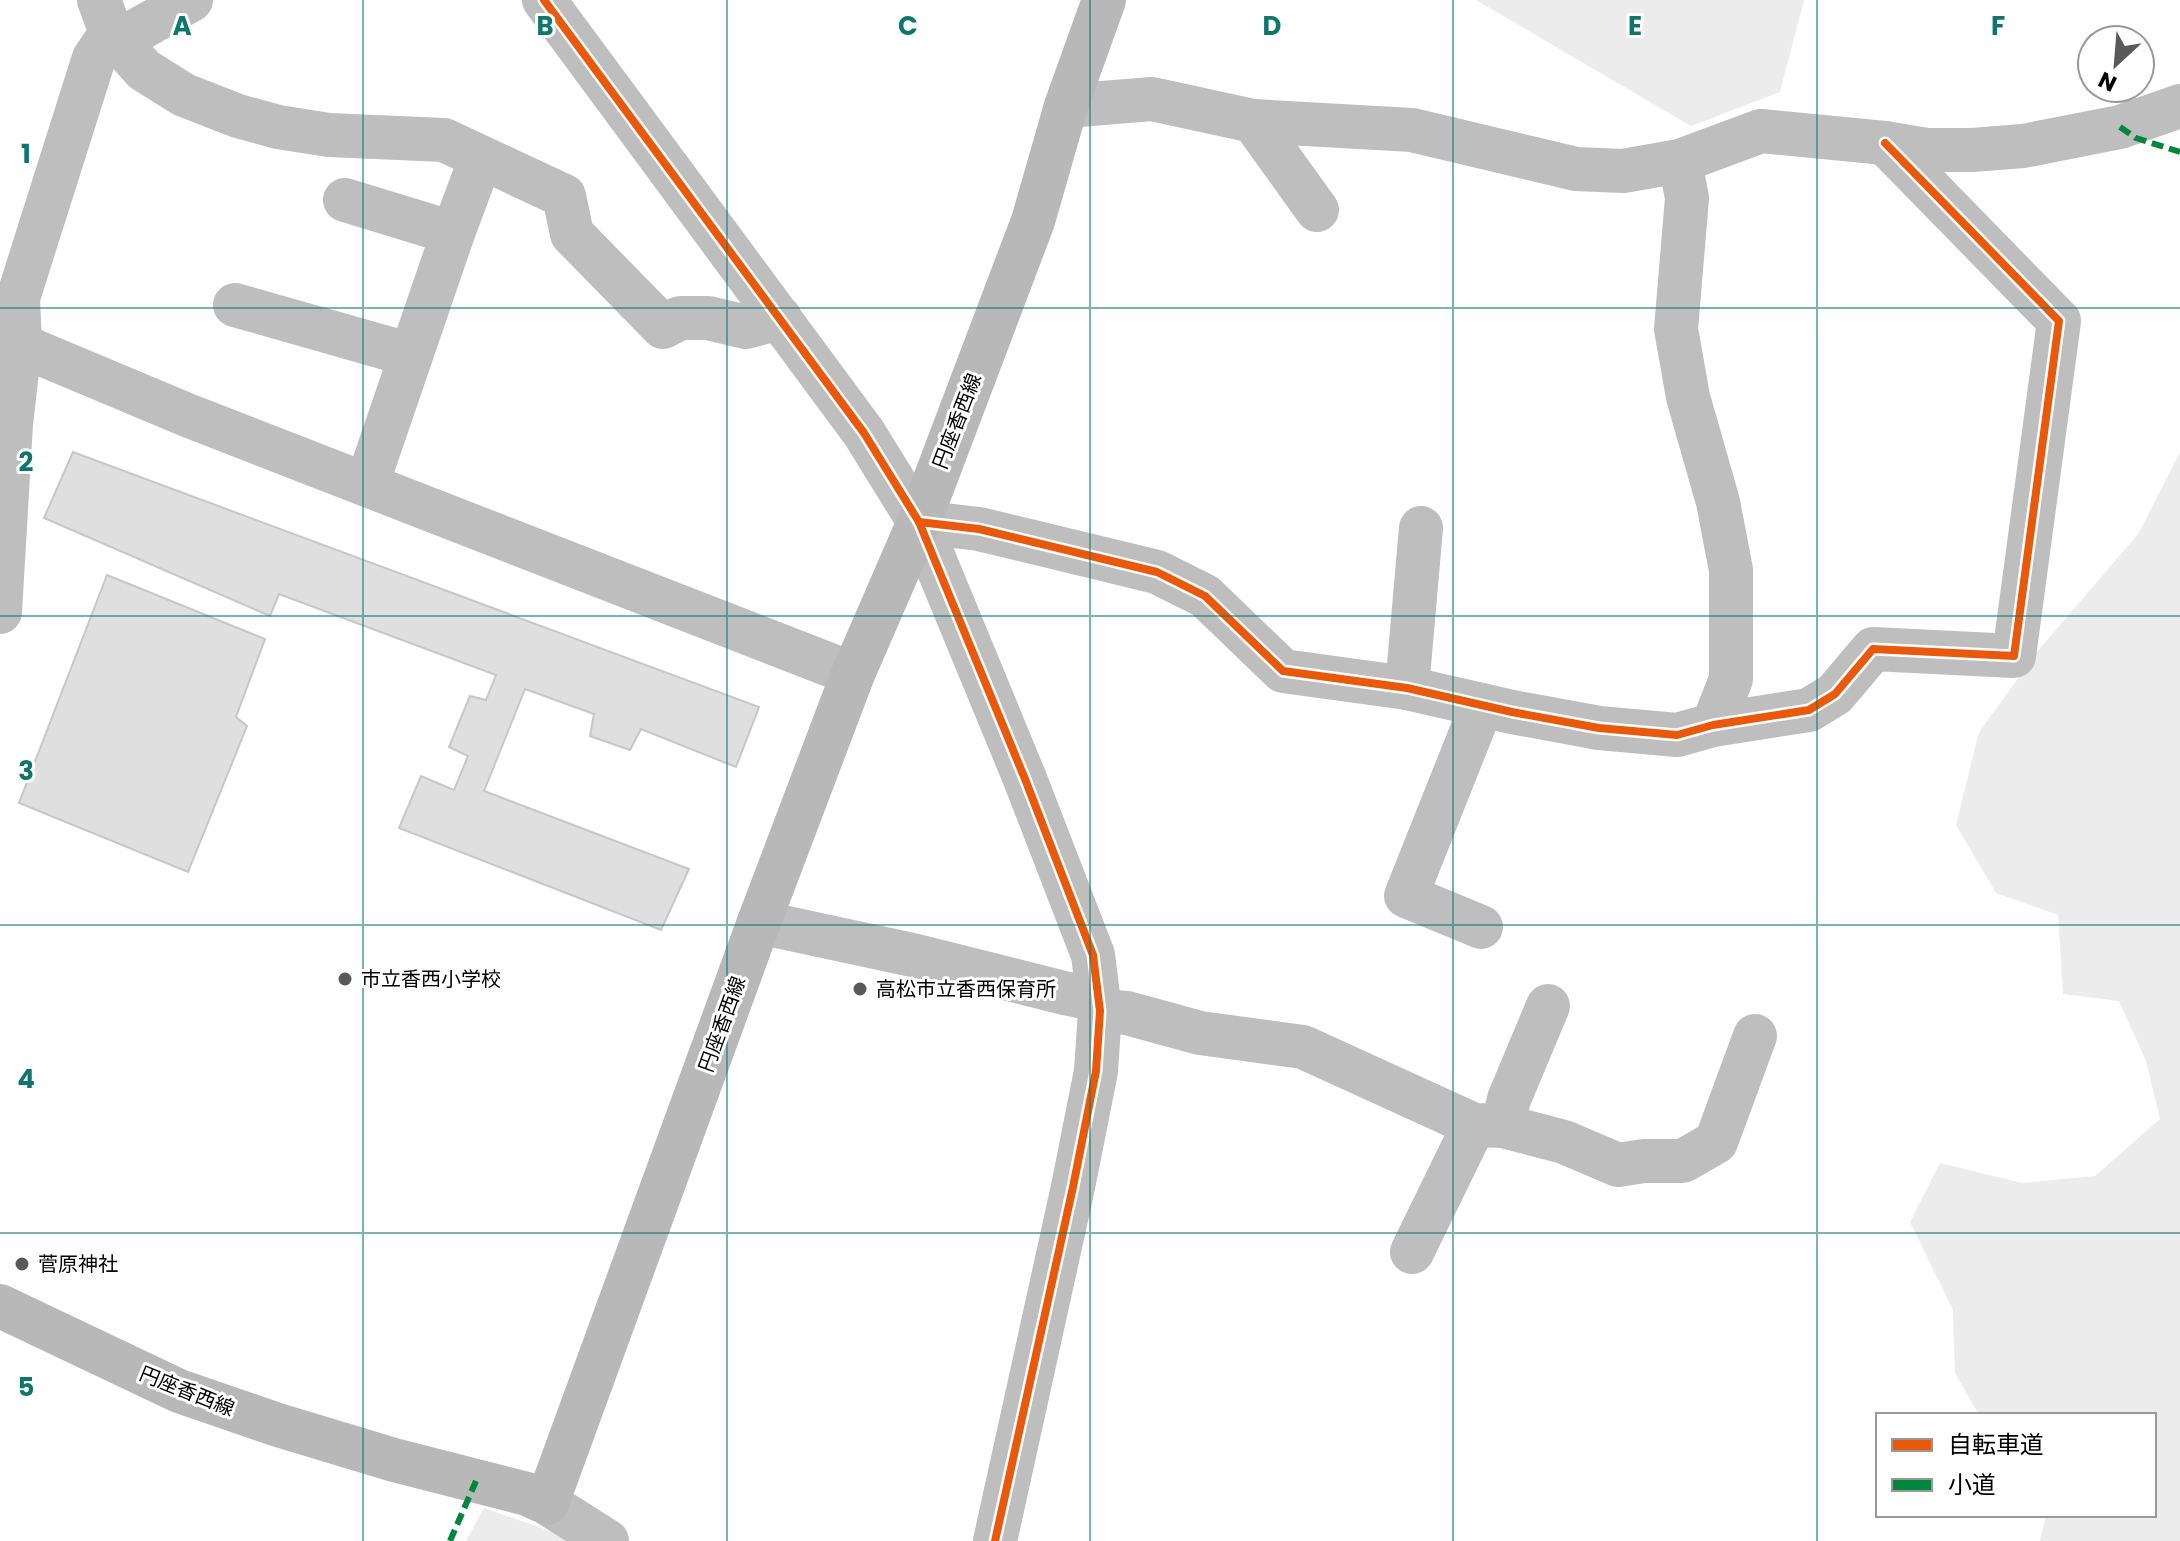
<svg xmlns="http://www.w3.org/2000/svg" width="2180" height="1541" viewBox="0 0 2180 1541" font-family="Poppins,'Noto Sans JP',sans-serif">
	<rect width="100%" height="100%" fill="#fff"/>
	<!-- green -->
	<g fill="#ececec">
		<polygon points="1476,0 1804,0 1780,92 1691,126"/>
		<polygon points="2180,452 2180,1541 2040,1541 2046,1515 2154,1515 2154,1415 1979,1415 1955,1373 1953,1310 1910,1222 1940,1163 2022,1183 2095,1176 2160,1119 2146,1061 2119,1001 2063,994 2058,915 1996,893 1956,825 1979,732 2041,647 2139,533"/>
		<polygon points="484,1508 562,1535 571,1541 466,1541"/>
	</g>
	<!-- building -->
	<g fill="#dfdfdf" stroke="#c7c7c7" stroke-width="2">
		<polygon points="73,452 759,707 736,767 641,729 630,750 590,736 594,714 525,689 484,791 689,869 661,930 399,828 421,776 454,790 468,756 449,747 470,696 486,700 496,675 279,594 270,616 44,518"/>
		<polygon points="107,575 265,639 236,717 247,726 188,872 19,803"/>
	</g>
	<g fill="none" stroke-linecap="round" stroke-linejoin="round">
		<!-- minor -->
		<g stroke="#bebebe" stroke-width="44">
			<polyline points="111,33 144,70 184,95 238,116 278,127 329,135 444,140 564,196 572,234 663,327 680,318 708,318 746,327 780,318"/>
			<polyline points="111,33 125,37 191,0"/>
			<polyline points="1066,106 1152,99 1253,121 1412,130 1576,169 1623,171 1680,161 1761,131 1885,143 1927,150 1972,150 2023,146 2120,127 2180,106"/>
			<polyline points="1253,121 1317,210"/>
			<polyline points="1680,161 1687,198 1676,329 1688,397 1718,502 1731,570 1731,679 1713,725"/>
			<polyline points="345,200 453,233"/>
			<polyline points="235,305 411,355"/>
			<polyline points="0,339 20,345 187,415 853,674"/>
			<polyline points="367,484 453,233 481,158"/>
			<polyline points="919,522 979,529 1157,572 1205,596 1283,671 1407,688 1512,712 1599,728 1677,735 1713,725 1809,710 1835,694 1873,649 2014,656 2059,321 1885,143"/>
			<polyline points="0,612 11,424 20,345 18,298 94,58 111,33 99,0"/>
			<polyline points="1407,688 1421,528"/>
			<polyline points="759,922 917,956 1064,993 1099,1000"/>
			<polyline points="1481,927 1406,896 1482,705"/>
			<polyline points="1100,1011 1127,1013 1200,1033 1303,1047 1474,1125 1503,1126 1564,1142 1618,1165 1644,1161 1683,1161 1716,1142 1755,1036"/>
			<polyline points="1503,1126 1509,1099 1548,1006"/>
			<polyline points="1412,1252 1474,1125"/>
			<polyline points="547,1503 607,1541"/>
		</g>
		<!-- tertiary -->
		<polyline stroke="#bebebe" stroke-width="44" points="544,0 864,433 919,522 1025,779 1093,955 1100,1011 1096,1071 1073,1187 995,1541"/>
		<!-- secondary -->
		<polyline stroke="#b8b8b8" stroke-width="44" points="0,1306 179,1391 278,1425 394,1460 527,1494 547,1503 759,922 853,674 919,522 1033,221 1066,106 1104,0"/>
		<!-- quiet -->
		<g stroke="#00873e" stroke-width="6" stroke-dasharray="12 6" stroke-linecap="butt">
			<polyline points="2120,127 2136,138 2180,152"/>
			<polyline points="450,1541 476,1481"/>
		</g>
		<defs>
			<g id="cycleway">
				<polyline points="544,0 864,433 919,522 1025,779 1093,955 1100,1011 1096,1071 1073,1187 995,1541"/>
				<polyline points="919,522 979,529 1157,572 1205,596 1283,671 1407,688 1512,712 1599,728 1677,735 1713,725 1809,710 1835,694 1873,649 2014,656 2059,321 1885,143"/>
			</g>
		</defs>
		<!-- cycleway casing -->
		<use href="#cycleway" stroke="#fff" stroke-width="13"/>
		<!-- cycleway -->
		<use href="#cycleway" stroke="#e8590c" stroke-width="8"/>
	</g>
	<!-- grid -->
	<path fill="none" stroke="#0f766e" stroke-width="2" stroke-opacity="0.55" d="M363,0V1541M727,0V1541M1090,0V1541M1453,0V1541M1817,0V1541M0,308H2180M0,616H2180M0,925H2180M0,1233H2180"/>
	<!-- markers -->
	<g fill="#595959" stroke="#fff" stroke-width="3">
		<circle cx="345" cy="979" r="8"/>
		<circle cx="860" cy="989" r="8"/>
		<circle cx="22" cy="1264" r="8"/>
	</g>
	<g text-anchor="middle" stroke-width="6" stroke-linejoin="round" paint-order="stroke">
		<!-- street labels -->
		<g font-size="20" fill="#000" stroke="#fff">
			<text transform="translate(957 421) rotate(-69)" y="7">円座香西線</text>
			<text transform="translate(722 1024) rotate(-70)" y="7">円座香西線</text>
			<text transform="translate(187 1391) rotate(22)" y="7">円座香西線</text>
		</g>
		<!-- poi labels -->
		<g font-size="20" fill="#000" stroke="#fff" text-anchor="start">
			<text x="361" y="986">市立香西小学校</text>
			<text x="876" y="996">高松市立香西保育所</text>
			<text x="38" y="1271">菅原神社</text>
		</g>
	</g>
	<g font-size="26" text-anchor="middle" font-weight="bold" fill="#0f766e" stroke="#fff" stroke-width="6" stroke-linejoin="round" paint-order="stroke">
		<text x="182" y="35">A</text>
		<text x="545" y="35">B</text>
		<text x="908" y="35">C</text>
		<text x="1272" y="35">D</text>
		<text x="1635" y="35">E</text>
		<text x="1998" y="35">F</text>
		<text x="26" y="163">1</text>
		<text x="26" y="471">2</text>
		<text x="26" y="780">3</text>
		<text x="26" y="1088">4</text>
		<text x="26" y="1396">5</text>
	</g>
	<!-- legend -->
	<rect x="1876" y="1413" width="280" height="104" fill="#ffffff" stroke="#999999" stroke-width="2"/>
	<rect x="1892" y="1439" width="40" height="12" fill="#e8590c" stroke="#999999" stroke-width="2"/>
	<text x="1948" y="1453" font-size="24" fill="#000000">自転車道</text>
	<rect x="1892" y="1479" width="40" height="12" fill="#00873e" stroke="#999999" stroke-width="2"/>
	<text x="1948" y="1493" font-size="24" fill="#000000">小道</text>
	<!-- north arrow -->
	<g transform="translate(2116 64) rotate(206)"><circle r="38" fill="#ffffff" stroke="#999999" stroke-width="2"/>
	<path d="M0-6L14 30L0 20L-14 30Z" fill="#595959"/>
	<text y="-12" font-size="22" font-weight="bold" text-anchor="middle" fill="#000000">N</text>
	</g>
</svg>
